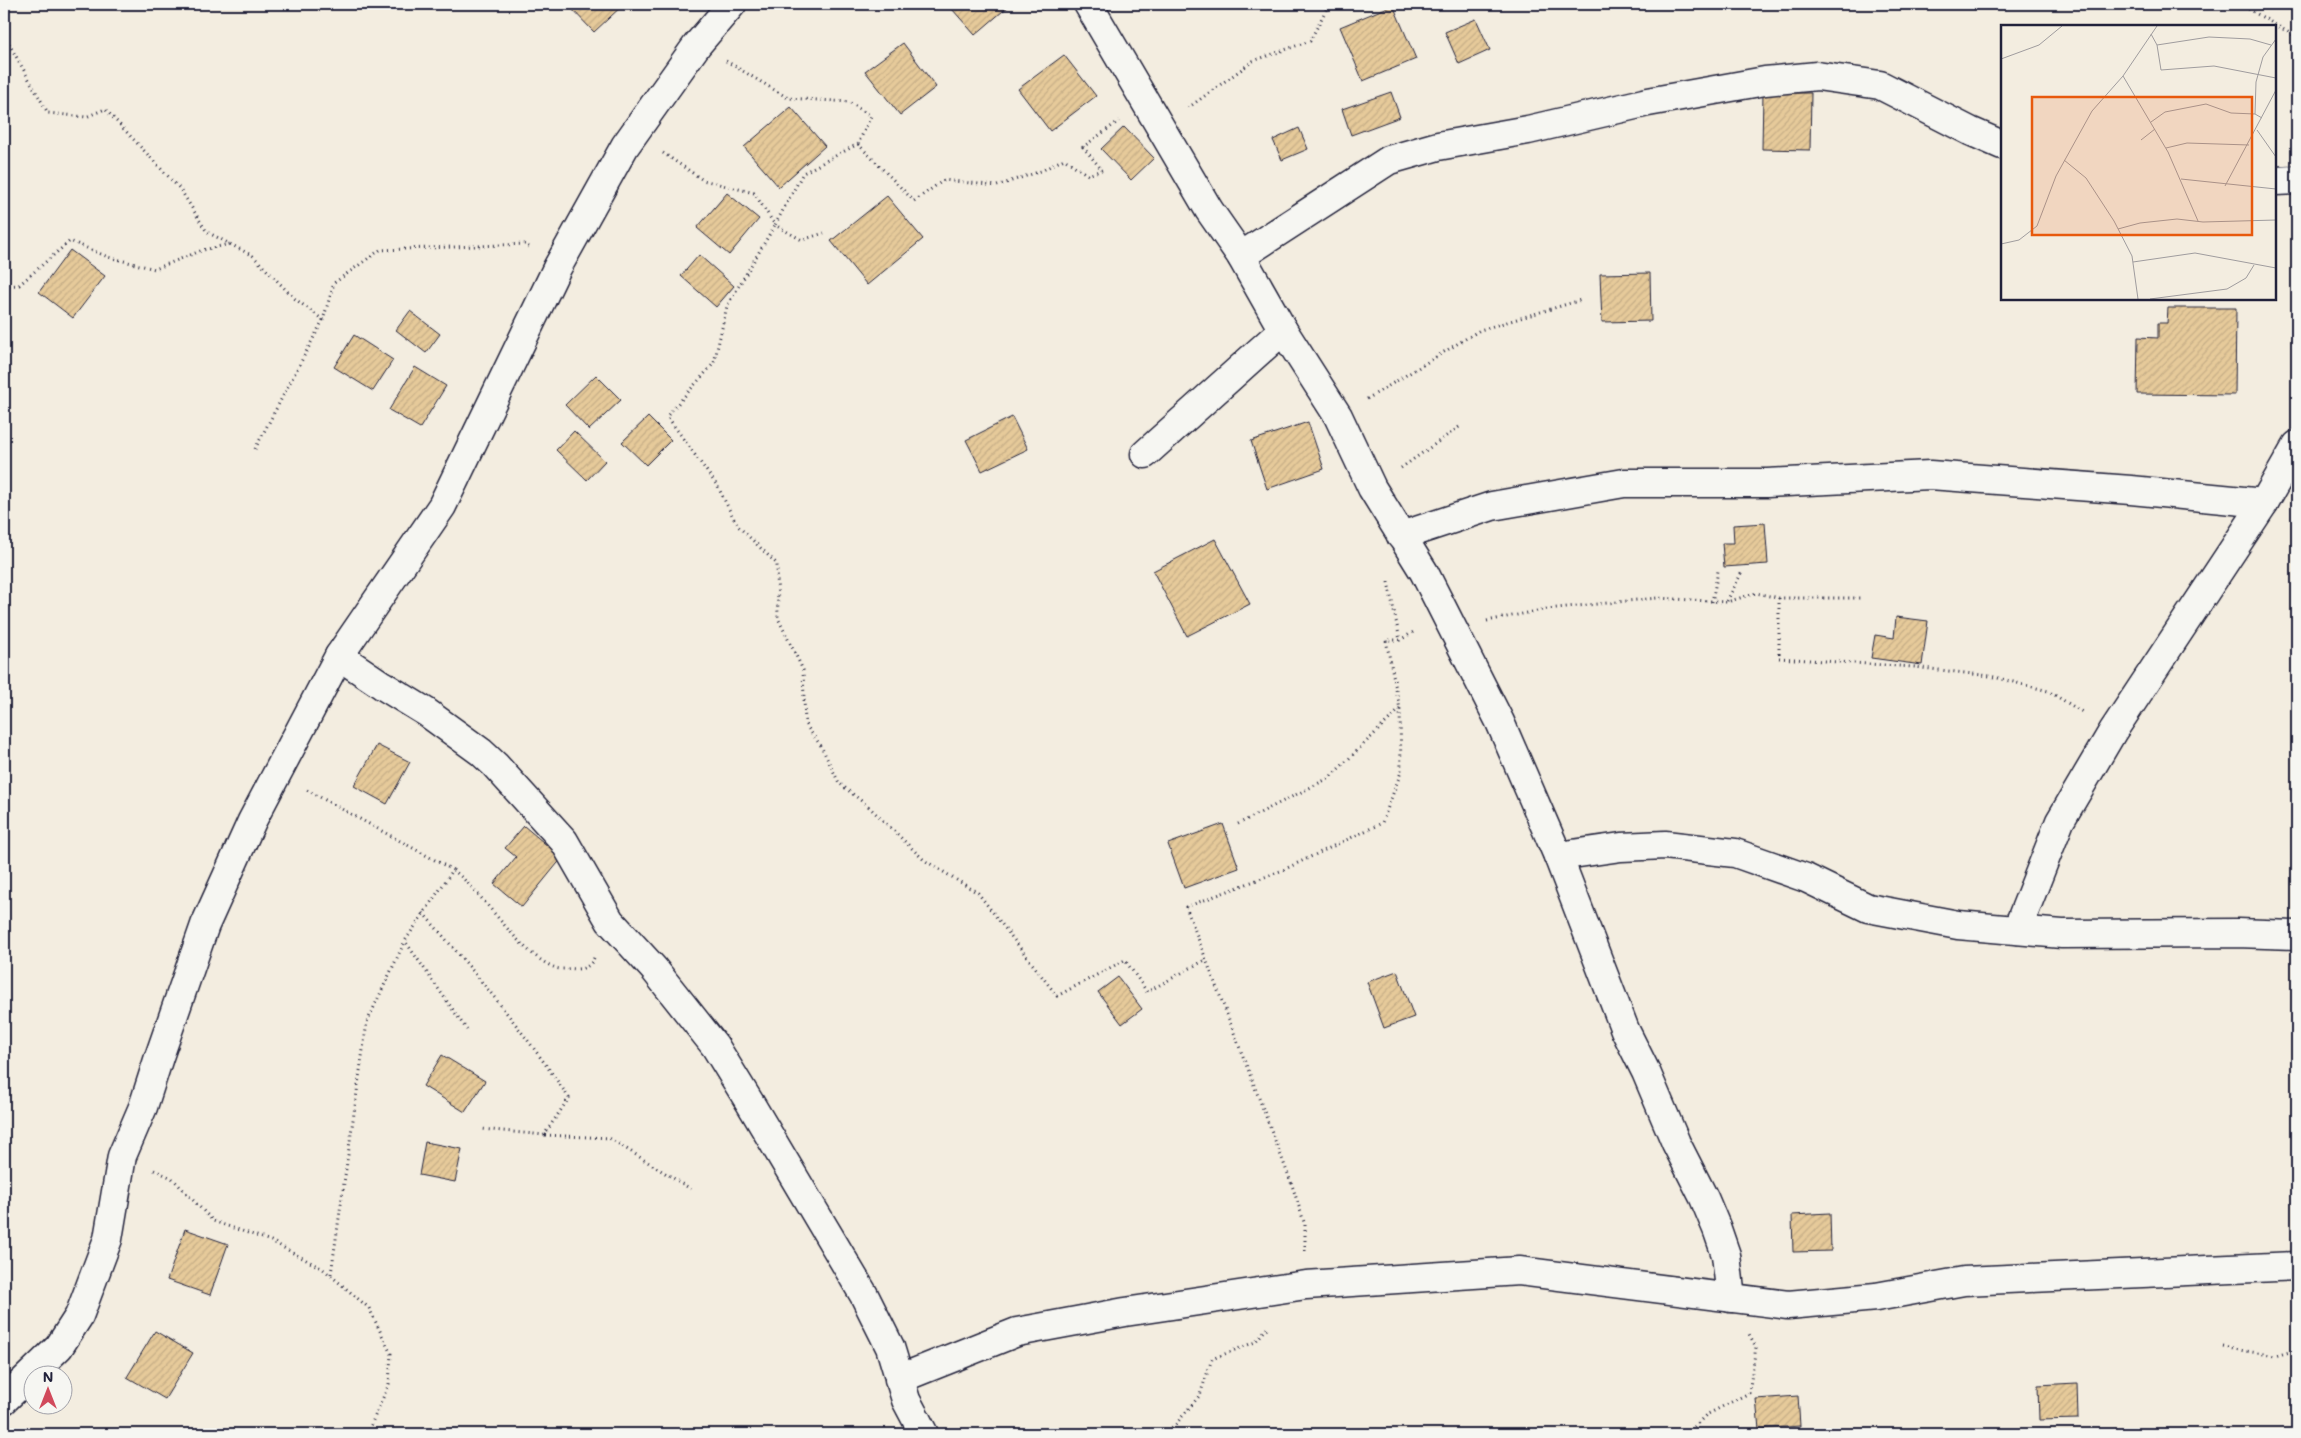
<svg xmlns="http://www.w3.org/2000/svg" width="2301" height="1438" viewBox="0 0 2301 1438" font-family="Mali,sans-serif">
	<defs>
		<pattern id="building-hatch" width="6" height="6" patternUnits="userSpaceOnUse" patternTransform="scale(1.25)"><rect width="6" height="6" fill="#e6ca9a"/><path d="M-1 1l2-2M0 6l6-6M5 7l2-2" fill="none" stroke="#c5ad86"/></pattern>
	</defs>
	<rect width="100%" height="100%" fill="#f3ede0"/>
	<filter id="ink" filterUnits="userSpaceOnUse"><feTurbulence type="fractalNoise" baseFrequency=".02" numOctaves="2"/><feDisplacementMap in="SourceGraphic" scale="10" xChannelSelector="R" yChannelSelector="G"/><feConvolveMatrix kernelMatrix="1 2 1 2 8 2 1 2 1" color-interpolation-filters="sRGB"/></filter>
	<g filter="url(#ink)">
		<!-- building -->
		<g fill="url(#building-hatch)" stroke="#22223b">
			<polygon points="567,4 624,4 594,32"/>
			<polygon points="958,4 1009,4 1010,5 975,35 952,9"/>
			<polygon points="1393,5 1416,59 1363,81 1340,27"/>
			<polygon points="1476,19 1490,50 1459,64 1445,32"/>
			<polygon points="903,43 936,87 900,115 865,71"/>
			<polygon points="1064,55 1096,96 1050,131 1018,89"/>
			<polygon points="1391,92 1400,117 1351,135 1342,109"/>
			<polygon points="1763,93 1811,93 1810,150 1762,149"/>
			<polygon points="791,107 825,146 779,187 744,147"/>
			<polygon points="1124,127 1154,158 1131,180 1101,149"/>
			<polygon points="1299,128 1308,149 1282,160 1273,140"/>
			<polygon points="727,193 759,219 729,255 697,228"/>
			<polygon points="887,196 923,239 867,285 831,241"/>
			<polygon points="70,250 105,276 73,318 39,292"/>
			<polygon points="699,255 734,286 716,307 681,276"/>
			<polygon points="1650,273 1651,321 1602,322 1600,274"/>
			<polygon points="2168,308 2236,308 2235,395 2137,394 2138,337 2158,338 2158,323 2167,323"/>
			<polygon points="410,311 440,334 426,353 396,330"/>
			<polygon points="354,335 393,360 373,391 334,367"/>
			<polygon points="415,367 446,386 420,428 389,410"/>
			<polygon points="596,375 621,400 589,430 565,405"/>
			<polygon points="648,417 671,440 646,465 622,442"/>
			<polygon points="1012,417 1028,449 982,471 966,440"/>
			<polygon points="1308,422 1324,469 1267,489 1251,441"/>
			<polygon points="574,431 605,461 587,480 556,450"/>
			<polygon points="1765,523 1768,564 1724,567 1722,543 1734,543 1733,525"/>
			<polygon points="1215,539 1250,604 1187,636 1153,571"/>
			<polygon points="1896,617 1928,621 1922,665 1871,658 1875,635 1894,638"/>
			<polygon points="377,745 410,762 387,804 354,786"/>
			<polygon points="1223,824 1239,868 1184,888 1168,844"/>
			<polygon points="524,826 562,858 522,907 494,884 516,857 505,848"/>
			<polygon points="1397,971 1414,1017 1384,1028 1367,982"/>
			<polygon points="1118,977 1142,1009 1122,1024 1098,992"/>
			<polygon points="442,1055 485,1081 465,1112 423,1086"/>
			<polygon points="425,1142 462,1149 455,1182 419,1175"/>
			<polygon points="1830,1213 1831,1251 1793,1252 1792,1215"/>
			<polygon points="185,1229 228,1244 210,1295 167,1280"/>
			<polygon points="155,1331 193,1353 165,1399 127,1377"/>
			<polygon points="2077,1383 2078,1419 2039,1420 2038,1385"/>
			<polygon points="1798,1396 1800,1426 1759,1429 1756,1399"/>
		</g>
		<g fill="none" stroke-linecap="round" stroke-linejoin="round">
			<defs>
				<g id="minor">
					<polyline points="1088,4 1209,210 1241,256 1283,330 1338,416 1372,488 1424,572 1500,722 1558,856 1625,1030 1646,1072 1676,1143 1704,1198 1717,1229 1726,1255 1731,1298"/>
					<polyline points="2275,181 2297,180"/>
					<polyline points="1241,256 1389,160 1438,146 1528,130 1648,102 1765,81 1817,76 1880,85 1970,131 2002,145"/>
					<polyline points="1145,454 1283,330"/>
					<polyline points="1401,536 1492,506 1624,483 1767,483 1930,475 2131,490 2264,503"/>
					<polyline points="339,656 382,685 426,712 481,752 495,765 564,841 610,921 654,969 715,1046 750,1103 864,1295 890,1347 906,1400 924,1434"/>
					<polyline points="1558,856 1621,847 1665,845 1735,853 1806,878 1868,908 1958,925 2062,934 2237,933 2297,935"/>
					<polyline points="2017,930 2060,821 2113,731 2264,503 2297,445"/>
					<polyline points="899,1379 1017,1332 1125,1312 1306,1285 1519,1271 1788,1305 1876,1297 1964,1281 2297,1266"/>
					<polyline points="4,1400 59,1347 79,1316 108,1239 122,1156 143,1107 159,1057 205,925 252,821 339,656 442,506 557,268 625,146 697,45 732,4"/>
				</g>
			</defs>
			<!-- minor casing -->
			<use href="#minor" stroke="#22223b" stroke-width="31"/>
			<!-- path -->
			<g stroke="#22223b" stroke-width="3" stroke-dasharray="1 4" stroke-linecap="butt">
				<polyline points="2240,4 2293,35 2297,33"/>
				<polyline points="943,6 946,4"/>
				<polyline points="4,35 48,113 86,117 105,109 180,189 207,232 253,256 294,298 323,320"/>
				<polyline points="726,61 788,98 849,102 871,116 858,144 803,173 775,225 802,240 824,233"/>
				<polyline points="1188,108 1253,61 1310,41 1329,4"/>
				<polyline points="858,144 914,201 944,180 997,186 1041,171 1064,159 1088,175 1102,170 1083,147 1119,121"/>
				<polyline points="663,153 703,180 754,193 775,225 727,306 714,363 667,416 718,487 737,525 777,564 778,618 803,670 805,724 821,746 839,783 869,807 924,860 978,893 1057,996 1125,960 1147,992 1205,960"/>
				<polyline points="4,286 19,285 70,241 108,257 155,269 203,250 230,244"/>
				<polyline points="1367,399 1480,330 1581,300"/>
				<polyline points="255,449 323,320 334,283 380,250 525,244 530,248"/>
				<polyline points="1401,468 1462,425"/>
				<polyline points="1388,582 1400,640"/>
				<polyline points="1779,598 1779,658 1914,667 1990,676 2048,691 2084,713"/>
				<polyline points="1727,601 1742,572"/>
				<polyline points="1712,602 1718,571"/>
				<polyline points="1487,621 1547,609 1657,598 1727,602 1756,593 1779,598 1860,598"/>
				<polyline points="307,790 453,870 405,941 467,1030"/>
				<polyline points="1238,824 1329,778 1400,709"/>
				<path d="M453,870C486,895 518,954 556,968C561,970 570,968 575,969C586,969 592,965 595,955"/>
				<path d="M423,913C475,972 525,1033 569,1098L544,1135L482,1129"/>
				<polyline points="545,1135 609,1138 694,1191"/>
				<polyline points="154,1170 172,1178 213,1221 271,1241 323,1269 369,1308 391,1354 389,1384 367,1434"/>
				<polyline points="1305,1251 1305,1225 1291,1182 1186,907 1283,870 1382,823 1401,772 1400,709 1386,640 1400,640 1415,631"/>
				<polyline points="331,1274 367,1022 405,941"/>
				<polyline points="2223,1347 2275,1356 2297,1350"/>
				<polyline points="1164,1434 1176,1424 1200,1395 1212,1359 1255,1342 1269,1326"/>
				<polyline points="1687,1434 1706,1415 1749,1393 1756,1347 1749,1334"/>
			</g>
			<!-- minor -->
			<use href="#minor" stroke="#f6f6f2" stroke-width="28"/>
		</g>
	</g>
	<!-- overview -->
	<g transform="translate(2001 25)">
		<rect width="275" height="275" fill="#f3ede0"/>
		<path fill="none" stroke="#9f9c9e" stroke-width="1" d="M150,9L156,20L160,45L213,41L275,53M156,20L208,12L249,14L270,20M0,34L38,20L61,1M122,51L167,127L197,196M261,93L254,89L255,57L262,32L275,14M150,97L164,87L205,79L230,88L254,89M256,105L275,132M140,115L154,104M165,123L186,118L248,120M63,135L85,153L113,196L131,231L137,274M180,154L275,164M224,161L275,65M117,204L139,198L176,194L202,197L275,195M0,219L18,215L36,201L55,151L91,86L122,51L156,1M132,237L194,228L275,243M149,274L226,264L245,253L253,240"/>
		<path fill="#e8590c" fill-opacity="0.15" stroke="#e8590c" stroke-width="2.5" d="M31,72H251V210H31Z"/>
		<rect width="275" height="275" fill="none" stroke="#22223b" stroke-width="2.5"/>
	</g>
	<!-- margin -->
	<rect width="2301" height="1438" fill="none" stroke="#f6f6f2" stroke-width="20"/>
	<rect x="10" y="10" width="2281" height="1418" fill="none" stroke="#22223b" stroke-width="2" filter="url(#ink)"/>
	<!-- north arrow -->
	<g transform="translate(48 1390)"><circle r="24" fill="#f6f6f2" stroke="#a1a1a9"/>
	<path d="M0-4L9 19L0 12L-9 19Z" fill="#d1495b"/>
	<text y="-8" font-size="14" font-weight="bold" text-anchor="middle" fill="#22223b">N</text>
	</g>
</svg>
